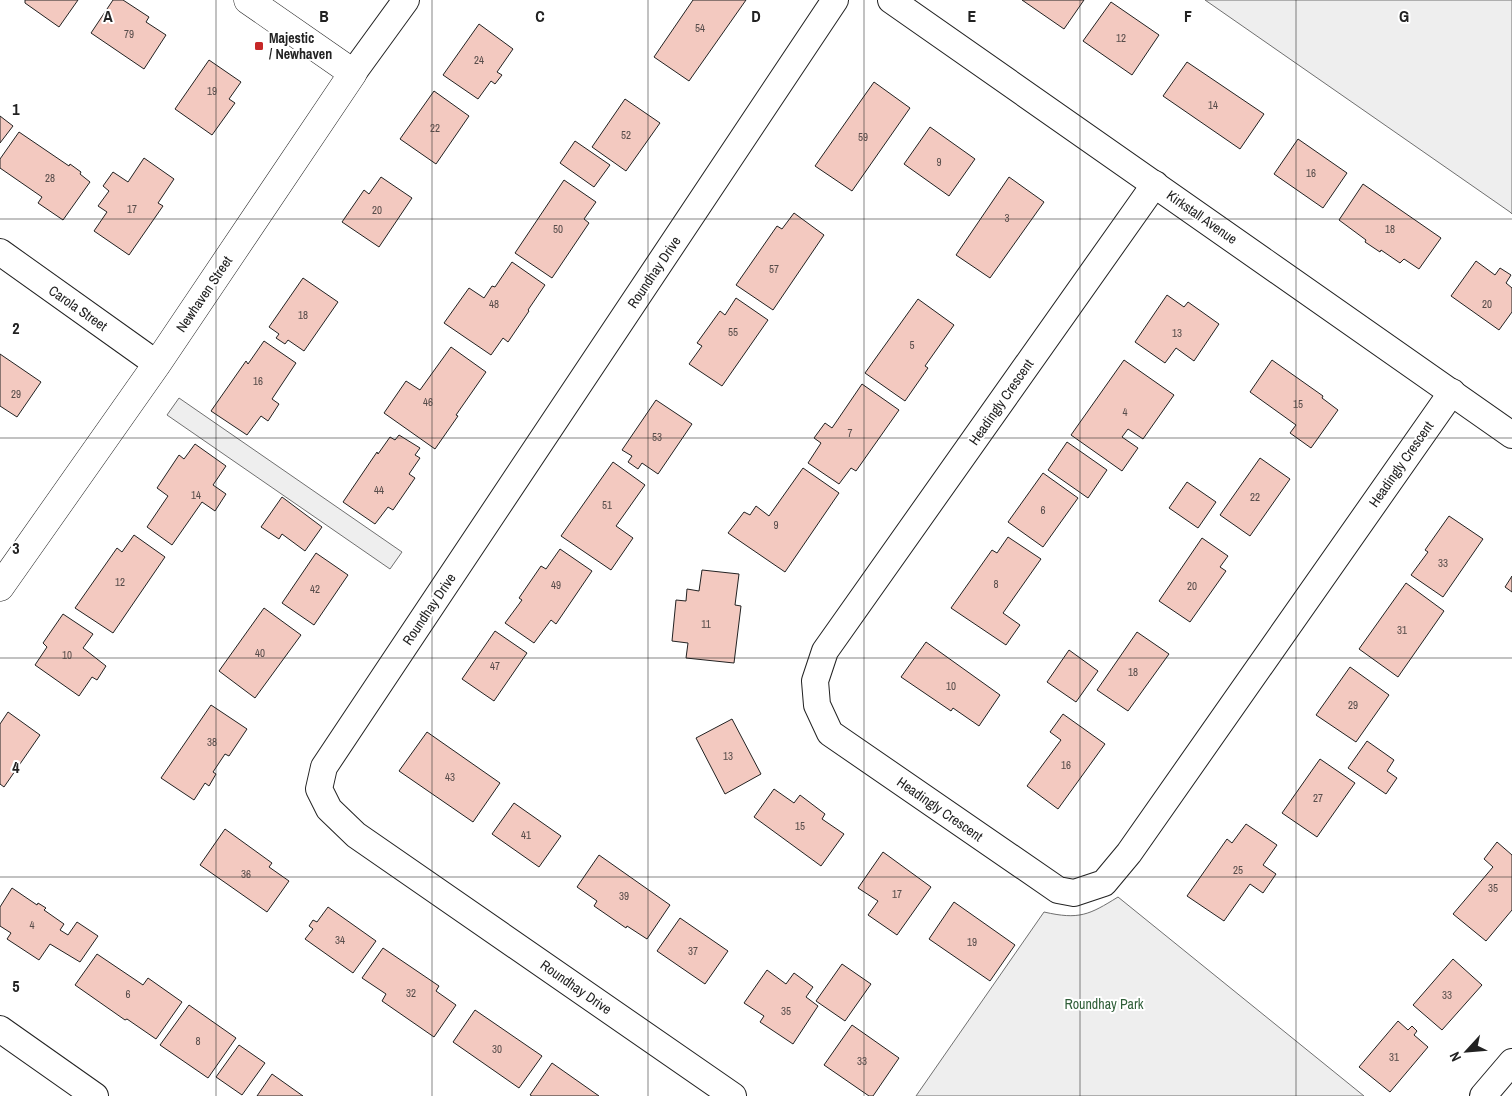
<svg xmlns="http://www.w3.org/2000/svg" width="1512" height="1096" viewBox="0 0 1512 1096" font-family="'Archivo Narrow',sans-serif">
	<rect width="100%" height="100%" fill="#fff"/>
	<!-- green -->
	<g fill="#eee" stroke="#6f6f6f">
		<polygon points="1205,0 1512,0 1512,214 1510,212"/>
		<polygon points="179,398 402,552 390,569 167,415"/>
		<path d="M1118,897L1364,1096H916L1044,912C1079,920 1089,915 1118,897Z"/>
	</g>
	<!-- building -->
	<g fill="#f3c9c0" stroke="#222">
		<polygon points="25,0 78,0 59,27 25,3"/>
		<polygon points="113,0 123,0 149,17 146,22 166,35 144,69 91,33"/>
		<polygon points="693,0 746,0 689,81 654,57"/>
		<polygon points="1022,0 1084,0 1064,29"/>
		<polygon points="1111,2 1159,35 1132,75 1083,41"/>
		<polygon points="479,24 513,49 497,72 502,75 495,84 491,81 478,99 443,75"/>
		<polygon points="209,60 241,82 229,99 235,103 212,135 175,109"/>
		<polygon points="1187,62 1264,114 1240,149 1163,96"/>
		<polygon points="874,82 910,108 852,191 815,166"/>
		<polygon points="434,91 469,116 436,164 400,139"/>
		<polygon points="625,99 660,123 626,171 592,147"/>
		<polygon points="0,116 13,126 0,143"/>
		<polygon points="930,127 975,159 949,196 904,164"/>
		<polygon points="19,132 69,166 70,164 81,172 80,174 90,182 63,220 38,203 42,197 0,168 0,159"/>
		<polygon points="1298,139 1347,173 1323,208 1274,174"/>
		<polygon points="575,141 610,165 594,187 560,163"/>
		<polygon points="144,158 174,179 158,203 163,206 129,255 94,231 107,212 98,206 109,191 103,186 113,172 128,182"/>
		<polygon points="381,177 412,198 379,247 342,222 364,190 369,194"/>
		<polygon points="1009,177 1044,202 990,278 956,255"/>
		<polygon points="564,180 596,202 584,219 589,223 552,278 515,253"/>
		<polygon points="1363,184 1441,238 1419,269 1404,259 1400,263 1381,250 1380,252 1365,242 1366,240 1339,220"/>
		<polygon points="794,213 824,235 773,310 736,285 777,226 782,229"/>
		<polygon points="1476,261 1495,275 1500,268 1511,275 1506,283 1512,288 1512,312 1499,330 1451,296"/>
		<polygon points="512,262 545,285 528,310 529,311 508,342 503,338 491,355 444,323 469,288 484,298 492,286 495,287"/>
		<polygon points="303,278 338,302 304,351 288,340 285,344 276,338 279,334 269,327"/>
		<polygon points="1167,295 1184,307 1188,302 1219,324 1194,361 1176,348 1165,363 1135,342"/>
		<polygon points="736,298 768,320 722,386 689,364 702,346 697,343 720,311 725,315"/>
		<polygon points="918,299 954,325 925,366 928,368 905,401 865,373"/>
		<polygon points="264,341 296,363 272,399 279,404 268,421 261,416 247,435 211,411 246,361 248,364"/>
		<polygon points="451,347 486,372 456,415 458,416 435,449 384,413 406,381 420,390"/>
		<polygon points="0,354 41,382 17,417 0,406"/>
		<polygon points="1124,360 1174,395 1143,439 1128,429 1122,437 1138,448 1122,471 1071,435"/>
		<polygon points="1272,360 1323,396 1322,398 1338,410 1311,448 1290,433 1296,425 1250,392"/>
		<polygon points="862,384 899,410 856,471 851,468 839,484 808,463 821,443 814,438 825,423 832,428"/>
		<polygon points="656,400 692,424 658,474 642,463 638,469 628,462 632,456 622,450"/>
		<polygon points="399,435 420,448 415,455 420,458 409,474 415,478 393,510 388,507 375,524 343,502 377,452 378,454 390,437 395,440"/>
		<polygon points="1067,442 1107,470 1088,498 1048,470"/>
		<polygon points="195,444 226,466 213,485 226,494 215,511 202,502 172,545 147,527 168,496 157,488 179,455 184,459"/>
		<polygon points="1260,458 1290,479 1250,536 1220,515"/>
		<polygon points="613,462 645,485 616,526 633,538 611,570 561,536"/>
		<polygon points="803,468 839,493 785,572 728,533 744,512 750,515 756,506 769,516"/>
		<polygon points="1043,473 1078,498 1043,547 1008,522"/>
		<polygon points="1187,482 1216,502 1198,528 1169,508"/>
		<polygon points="282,497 322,527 305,551 282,534 279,539 261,527"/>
		<polygon points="1449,516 1483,539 1443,597 1411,575 1428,552 1425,550"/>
		<polygon points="134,535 165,557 113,633 75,608 117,548 122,552"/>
		<polygon points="1008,537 1041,559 1003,613 1020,625 1006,645 951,608 992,550 997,553"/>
		<polygon points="1202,538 1228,556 1220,567 1226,571 1190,622 1159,601"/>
		<polygon points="560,549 592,571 556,624 551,620 534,643 505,623 522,600 519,598 541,566 546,569"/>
		<polygon points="316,553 348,575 314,625 282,603"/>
		<polygon points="702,570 739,574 735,605 741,606 734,663 686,658 688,643 672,641 676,600 686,601 687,589 699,591"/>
		<polygon points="1512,576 1512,592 1505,587"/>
		<polygon points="1406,583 1444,611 1398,677 1359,649"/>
		<polygon points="264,608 301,635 255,698 219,671"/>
		<polygon points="63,614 93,634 83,648 106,666 97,680 92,677 79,696 35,665 47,647 43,643"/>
		<polygon points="495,631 527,653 494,701 462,679"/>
		<polygon points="1137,632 1169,654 1128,711 1097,690"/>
		<polygon points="926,642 1000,695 979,726 953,708 951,711 901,677"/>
		<polygon points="1069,650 1098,671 1076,702 1047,682"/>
		<polygon points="1350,667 1389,695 1356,742 1316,715"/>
		<polygon points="211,705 247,729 229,756 225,754 213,772 216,774 209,786 205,783 194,800 161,778"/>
		<polygon points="8,712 40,735 4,787 0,784 0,724"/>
		<polygon points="1063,714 1105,744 1058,809 1027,786 1061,740 1050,732"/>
		<polygon points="732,719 761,774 725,794 696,738"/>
		<polygon points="427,732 500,783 473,822 399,771"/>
		<polygon points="1367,741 1394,760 1387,771 1397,778 1386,794 1348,768"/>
		<polygon points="1320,759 1355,783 1317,837 1282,813"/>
		<polygon points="774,789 794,803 800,795 825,814 822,819 844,834 821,866 754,817"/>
		<polygon points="514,803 561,836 539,867 492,834"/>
		<polygon points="1246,824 1277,845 1263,865 1276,874 1263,893 1250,884 1224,921 1187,896 1227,839 1232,843"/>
		<polygon points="225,829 272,863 269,867 289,881 267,912 200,865"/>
		<polygon points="1497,842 1512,855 1512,910 1486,941 1453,914 1493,867 1484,859"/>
		<polygon points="883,852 931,887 897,935 868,915 878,901 858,888"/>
		<polygon points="599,855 670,905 647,939 627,926 626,928 594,906 597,901 577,887"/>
		<polygon points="12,888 37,905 38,903 46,908 44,910 64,924 60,930 68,935 77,922 98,936 80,962 50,944 39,960 7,939 11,933 0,926 0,907"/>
		<polygon points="954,902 1015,945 990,981 929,939"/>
		<polygon points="328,907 376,941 353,973 305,939 313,929 309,926 313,920 317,922"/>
		<polygon points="680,918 728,951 705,984 657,951"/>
		<polygon points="383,948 439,986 436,991 456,1005 434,1037 382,1001 386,994 362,978"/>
		<polygon points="97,954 143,985 148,978 182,1002 156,1039 127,1019 125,1020 75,985"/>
		<polygon points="1453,959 1482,985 1442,1030 1413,1005"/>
		<polygon points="842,964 871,984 845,1021 816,1001"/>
		<polygon points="767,970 786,984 794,973 813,987 806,997 818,1006 793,1044 760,1022 764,1016 744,1003"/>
		<polygon points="189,1005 236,1038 208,1078 160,1045"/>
		<polygon points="475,1010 542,1056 519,1088 453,1042"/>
		<polygon points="1398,1021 1408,1030 1412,1026 1417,1031 1414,1035 1428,1047 1390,1092 1359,1067"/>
		<polygon points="852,1025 899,1058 873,1096 869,1096 824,1065"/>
		<polygon points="239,1045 265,1063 242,1095 216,1077"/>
		<polygon points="552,1063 599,1096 532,1096 530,1095"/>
		<polygon points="272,1074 303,1096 257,1096"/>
	</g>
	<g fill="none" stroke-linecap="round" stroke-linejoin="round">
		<defs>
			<g id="minor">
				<polyline points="891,0 1512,435"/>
				<polyline points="353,73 406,0"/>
				<polyline points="1155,184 825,651 815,681 817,705 830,733 1058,890 1074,893 1104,883 1129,853 1452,392"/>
				<polyline points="0,252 157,364"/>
				<polyline points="0,1029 95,1096"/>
				<polyline points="733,1096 356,835 329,809 319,789 324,767 835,0"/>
				<polyline points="1483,1096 1512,1062"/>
			</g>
			<polyline id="tertiary" points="0,587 157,364 353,73 248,0"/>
		</defs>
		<!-- minor casing -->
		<use href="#minor" stroke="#222" stroke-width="28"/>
		<!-- tertiary casing -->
		<use href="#tertiary" stroke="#222" stroke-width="29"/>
		<!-- minor -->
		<use href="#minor" stroke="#fff" stroke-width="26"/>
		<!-- tertiary -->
		<use href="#tertiary" stroke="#fff" stroke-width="28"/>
	</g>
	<!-- grid -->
	<path fill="none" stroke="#222" stroke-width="1" stroke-opacity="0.55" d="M216,0V1096M432,0V1096M648,0V1096M864,0V1096M1080,0V1096M1296,0V1096M0,219H1512M0,438H1512M0,658H1512M0,877H1512"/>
	<!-- markers -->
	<rect fill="#c62828" stroke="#fff" stroke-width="2" x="254" y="41" width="10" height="10" rx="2.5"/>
	<g text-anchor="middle" stroke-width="4" stroke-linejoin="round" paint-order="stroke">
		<!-- number labels -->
		<g font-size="11" fill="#564c4a">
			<text x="700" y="32">54</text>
			<text x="129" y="38">79</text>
			<text x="1121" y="42">12</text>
			<text x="479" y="64">24</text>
			<text x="212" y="95">19</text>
			<text x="1213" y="109">14</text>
			<text x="435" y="132">22</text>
			<text x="626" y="139">52</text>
			<text x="863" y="141">59</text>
			<text x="939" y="166">9</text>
			<text x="1311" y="177">16</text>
			<text x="50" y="182">28</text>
			<text x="132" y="213">17</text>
			<text x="377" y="214">20</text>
			<text x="1007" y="222">3</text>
			<text x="558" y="233">50</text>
			<text x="1390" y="233">18</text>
			<text x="774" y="273">57</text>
			<text x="494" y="308">48</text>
			<text x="1487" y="308">20</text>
			<text x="303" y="319">18</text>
			<text x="733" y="336">55</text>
			<text x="1177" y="337">13</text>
			<text x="912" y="349">5</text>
			<text x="258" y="385">16</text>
			<text x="16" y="398">29</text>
			<text x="428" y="406">46</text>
			<text x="1298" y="408">15</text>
			<text x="1125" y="416">4</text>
			<text x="850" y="437">7</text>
			<text x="657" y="441">53</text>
			<text x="379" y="494">44</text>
			<text x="196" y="499">14</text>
			<text x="1255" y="501">22</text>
			<text x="607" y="509">51</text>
			<text x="1043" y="514">6</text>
			<text x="776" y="529">9</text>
			<text x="1443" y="567">33</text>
			<text x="120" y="586">12</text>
			<text x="996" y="588">8</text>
			<text x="556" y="589">49</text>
			<text x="1192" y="590">20</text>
			<text x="315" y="593">42</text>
			<text x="706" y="628">11</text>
			<text x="1402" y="634">31</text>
			<text x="260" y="657">40</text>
			<text x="67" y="659">10</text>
			<text x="495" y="670">47</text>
			<text x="1133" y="676">18</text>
			<text x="951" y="690">10</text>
			<text x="1353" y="709">29</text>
			<text x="212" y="746">38</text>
			<text x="728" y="760">13</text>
			<text x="1066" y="769">16</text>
			<text x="450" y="781">43</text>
			<text x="1318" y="802">27</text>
			<text x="800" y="830">15</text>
			<text x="526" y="839">41</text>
			<text x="1238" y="874">25</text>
			<text x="246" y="878">36</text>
			<text x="1493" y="892">35</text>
			<text x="897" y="898">17</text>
			<text x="624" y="900">39</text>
			<text x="32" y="929">4</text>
			<text x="340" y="944">34</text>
			<text x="972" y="946">19</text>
			<text x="693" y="955">37</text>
			<text x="411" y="997">32</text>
			<text x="128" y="998">6</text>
			<text x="1447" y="999">33</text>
			<text x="786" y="1015">35</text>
			<text x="198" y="1045">8</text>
			<text x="497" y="1053">30</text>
			<text x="1394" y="1061">31</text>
			<text x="862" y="1065">33</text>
		</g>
		<!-- poi labels -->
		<g font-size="14" font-weight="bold" fill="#222" stroke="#fff" text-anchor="start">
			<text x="269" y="43">Majestic<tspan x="269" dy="16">/ Newhaven</tspan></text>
		</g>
		<!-- street labels -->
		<g font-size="14" fill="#222" stroke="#fff">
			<text transform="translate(1202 217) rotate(35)" y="5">Kirkstall Avenue</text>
			<text transform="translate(654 272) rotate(-56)" y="5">Roundhay Drive</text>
			<text transform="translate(204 294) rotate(-56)" y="5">Newhaven Street</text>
			<text transform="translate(78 308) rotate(35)" y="5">Carola Street</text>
			<text transform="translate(1001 402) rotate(-55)" y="5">Headingly Crescent</text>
			<text transform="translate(1401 464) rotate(-55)" y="5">Headingly Crescent</text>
			<text transform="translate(429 609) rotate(-56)" y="5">Roundhay Drive</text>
			<text transform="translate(940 809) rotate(35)" y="5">Headingly Crescent</text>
			<text transform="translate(576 987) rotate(35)" y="5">Roundhay Drive</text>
		</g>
		<!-- park labels -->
		<g font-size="14" fill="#2f5e38" stroke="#fff">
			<text x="1104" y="1009">Roundhay Park</text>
		</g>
	</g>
	<g font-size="16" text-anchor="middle" font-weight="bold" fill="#222" stroke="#fff" stroke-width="4" stroke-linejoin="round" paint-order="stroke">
		<text x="108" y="22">A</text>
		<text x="324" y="22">B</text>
		<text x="540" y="22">C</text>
		<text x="756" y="22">D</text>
		<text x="972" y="22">E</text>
		<text x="1188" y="22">F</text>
		<text x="1404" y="22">G</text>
		<text x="16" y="115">1</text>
		<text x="16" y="334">2</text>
		<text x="16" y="554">3</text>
		<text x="16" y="773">4</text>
		<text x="16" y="992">5</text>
	</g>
	<!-- north arrow -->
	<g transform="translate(1467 1051) rotate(244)" stroke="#ffffff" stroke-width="4" paint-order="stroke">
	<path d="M0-4L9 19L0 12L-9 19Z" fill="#222222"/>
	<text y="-8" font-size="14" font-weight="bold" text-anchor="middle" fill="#222222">N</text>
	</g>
</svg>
